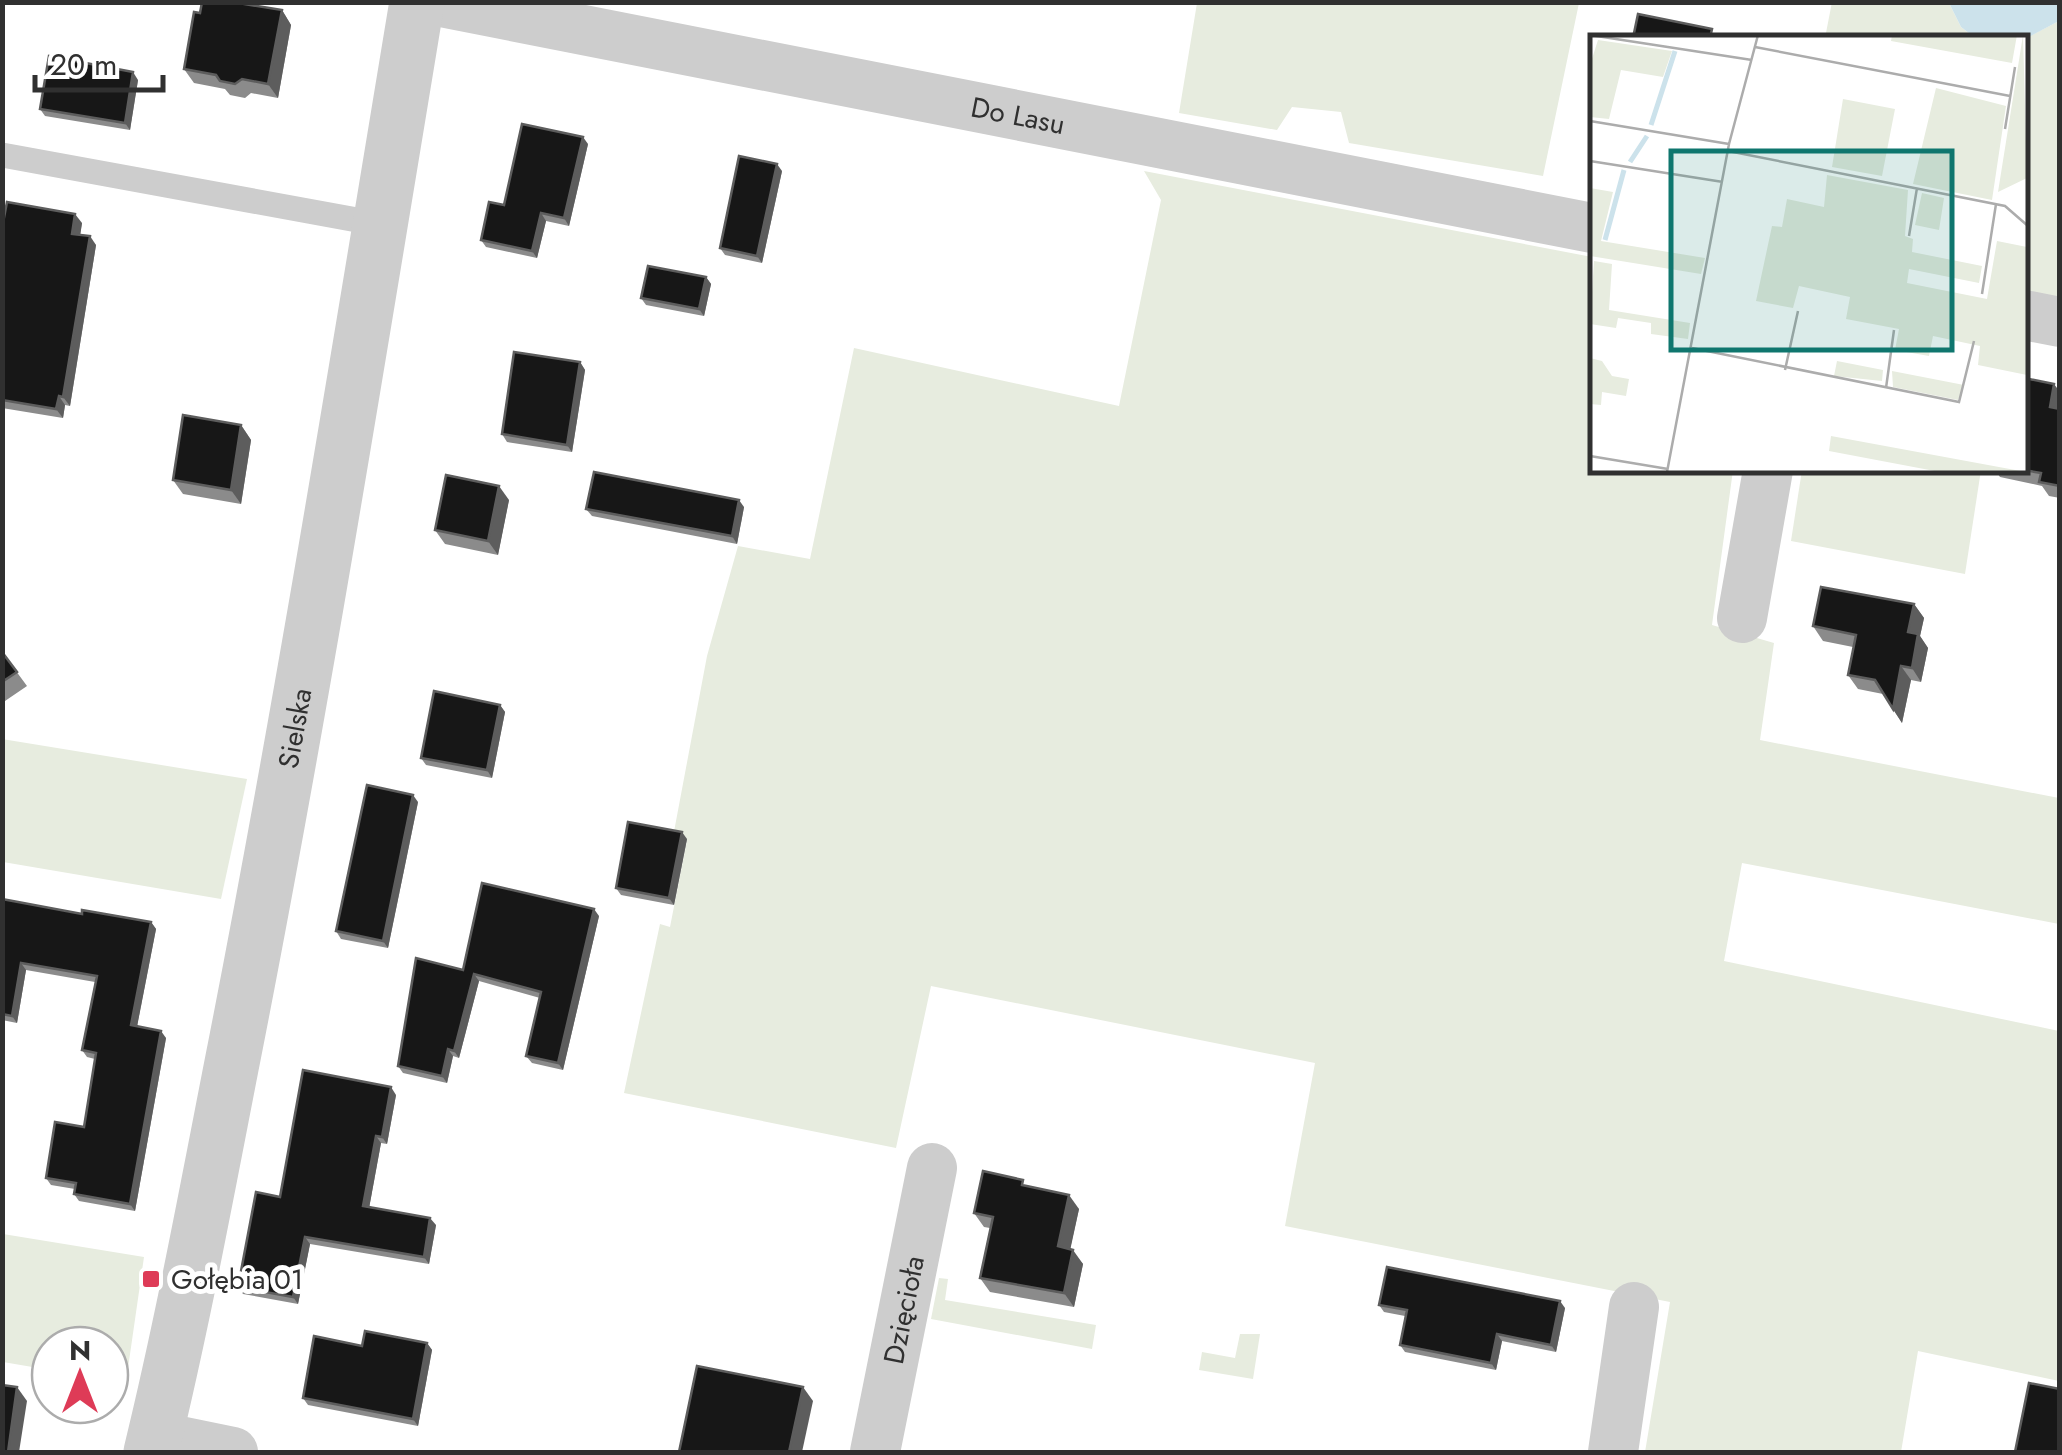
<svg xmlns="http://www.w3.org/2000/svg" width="2062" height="1455" viewBox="0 0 2062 1455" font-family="Jost,sans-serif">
	<rect width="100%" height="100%" fill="#fff"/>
	<!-- green -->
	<g fill="#e7ecdf">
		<polygon points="1832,2 1949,3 1961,27 1974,37 1825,38"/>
		<polygon points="1197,3 1579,3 1543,176 1349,143 1341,112 1292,107 1277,130 1179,113"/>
		<polygon points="2059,21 2059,300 2025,293 2024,39"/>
		<polygon points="1144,171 1592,257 1592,470 1733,470 1712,625 1774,643 1760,740 2059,798 2059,924 1742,863 1724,961 2059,1031 2059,1381 1918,1351 1901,1452 1645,1452 1670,1302 1285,1226 1315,1063 931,986 896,1148 624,1093 660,924 670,927 687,840 673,837 707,656 738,546 810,559 854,348 1119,406 1161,200"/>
		<polygon points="1802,470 1981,470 1965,574 1791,541"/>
		<polygon points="2,739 247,779 221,899 3,862"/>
		<polygon points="3,1234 144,1257 127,1375 110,1380 110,1345 50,1345 50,1370 3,1362"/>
		<polygon points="939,1278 948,1279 945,1300 1096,1325 1092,1349 931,1319"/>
		<polygon points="1240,1334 1260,1334 1253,1379 1199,1370 1202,1352 1235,1358"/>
	</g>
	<!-- water -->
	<polygon fill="#cce2eb" points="1949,3 2059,3 2059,21 2025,39 1974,37 1961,27"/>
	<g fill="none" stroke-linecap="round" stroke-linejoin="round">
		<!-- service -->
		<polyline stroke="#cdcdcd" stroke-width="25" points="2,155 379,224"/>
		<!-- minor -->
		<g stroke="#cdcdcd" stroke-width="50">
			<path id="s1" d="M441,2L1592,228"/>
			<polyline points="2024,315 2060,322"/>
			<polyline points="1742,618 1768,470"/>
			<polyline points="155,1436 233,1452"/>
			<path id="s2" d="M875,1452L932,1168"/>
			<polyline points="1613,1452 1634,1307"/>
		</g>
		<!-- tertiary -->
		<path stroke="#cdcdcd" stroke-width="55" id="s3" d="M151,1452C182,1325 206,1196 231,1068C301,714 358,358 417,2"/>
	</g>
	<!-- wall -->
	<g fill="#8b8b8b">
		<polygon points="202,2 257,2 256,6 282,10 291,25 278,98 251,93 245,98 230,95 225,89 194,83 184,69"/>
		<polygon points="138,80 130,130 45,116 40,109"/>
		<polygon points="588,144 569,226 546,221 537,258 486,247 481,240 504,205"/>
		<polygon points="782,171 762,263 725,255 720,248"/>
		<polygon points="82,223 80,235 96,245 70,406 65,405 63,418 2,408 2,228"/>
		<polygon points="706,277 711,284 704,316 646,305 641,298"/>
		<polygon points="580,362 585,370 572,452 507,442 502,434"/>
		<polygon points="2060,392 2060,498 2049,496 2042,486 2000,477 1995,470 2024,470"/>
		<polygon points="241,425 251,440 241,504 183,494 173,480"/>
		<polygon points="509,500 498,555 445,544 435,530"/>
		<polygon points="744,507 737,544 592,516 586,509"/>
		<polygon points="1914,604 1924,618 1920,636 1928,648 1921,682 1911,680 1902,723 1883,694 1858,689 1848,675 1853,647 1823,641 1813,626"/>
		<polygon points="2,652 27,686 5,701 2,714"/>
		<polygon points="500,705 505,712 492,778 426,765 421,758"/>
		<polygon points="418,802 388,948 341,939 336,931"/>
		<polygon points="687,839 674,905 621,895 616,888"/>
		<polygon points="2,899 82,914 151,922 156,929 137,1026 166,1038 135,1211 79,1201 74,1194 75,1189 51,1185 46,1178 84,1127 95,1059 87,1057 82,1050 95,982 26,970 17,1023 2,1020"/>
		<polygon points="599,916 563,1070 532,1063 526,1056 540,998 479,981 459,1058 453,1056 447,1083 403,1073 398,1066 463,970"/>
		<polygon points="396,1095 387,1144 381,1143 369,1208 436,1225 429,1264 310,1244 298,1304 243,1294 238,1287 280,1197"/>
		<polygon points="1027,1186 1079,1209 1070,1249 1083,1264 1074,1307 990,1292 980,1278 990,1228 984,1227 974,1213"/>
		<polygon points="1379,1305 1565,1308 1556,1352 1502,1341 1496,1370 1405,1352 1400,1345 1405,1316 1384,1312"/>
		<polygon points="427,1343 432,1350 418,1426 308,1405 303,1398 362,1346"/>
	</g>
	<!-- shaded-wall -->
	<g fill="#5d5d5d">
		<polygon points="282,10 291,25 278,98 268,84"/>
		<polygon points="133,72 138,80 130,130 125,123"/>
		<polygon points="583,137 588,144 569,226 564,218"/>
		<polygon points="777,164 782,171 762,263 757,256"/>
		<polygon points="541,213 546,221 537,258 532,251"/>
		<polygon points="75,214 82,223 79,243 72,234"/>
		<polygon points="90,236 96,245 70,406 63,397"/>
		<polygon points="706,277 711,284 704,316 699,309"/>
		<polygon points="580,362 585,370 572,452 567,445"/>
		<polygon points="2054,384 2060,392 2059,421 2050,407"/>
		<polygon points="59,396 65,405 63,418 56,409"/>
		<polygon points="241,425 251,440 241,504 231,490"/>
		<polygon points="499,486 509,500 498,555 488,541"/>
		<polygon points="739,500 744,507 737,544 732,536"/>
		<polygon points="1914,604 1924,618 1920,636 1928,648 1921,682 1912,668 1908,632"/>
		<polygon points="1901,666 1911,680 1902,723 1893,709"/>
		<polygon points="500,705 505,712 492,778 487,770"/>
		<polygon points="413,795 418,802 388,948 383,941"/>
		<polygon points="682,832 687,839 674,905 669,898"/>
		<polygon points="594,909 599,916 563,1070 558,1063"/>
		<polygon points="151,922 156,929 136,1032 131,1025"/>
		<polygon points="21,963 26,970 17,1023 12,1016"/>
		<polygon points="474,974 479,981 459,1058 454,1051"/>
		<polygon points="161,1031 166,1038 135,1211 130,1204"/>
		<polygon points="448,1049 453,1056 447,1083 442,1076"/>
		<polygon points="391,1087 396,1095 387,1144 382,1137"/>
		<polygon points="376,1136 381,1143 368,1214 363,1206"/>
		<polygon points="1069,1195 1079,1209 1068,1260 1058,1246"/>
		<polygon points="430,1218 436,1225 429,1264 424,1257"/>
		<polygon points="305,1237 310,1244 298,1304 293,1297"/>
		<polygon points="1073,1250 1083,1264 1074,1307 1064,1293"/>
		<polygon points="1560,1301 1565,1308 1556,1352 1551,1345"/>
		<polygon points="1497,1334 1502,1341 1496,1370 1491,1363"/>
		<polygon points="427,1343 432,1350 418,1426 413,1419"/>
		<polygon points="17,1387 27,1401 19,1452 8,1452"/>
		<polygon points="803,1387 813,1401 802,1452 789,1452"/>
	</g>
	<!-- building -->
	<g fill="#171717" stroke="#5d5d5d" stroke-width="2.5">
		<polygon points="202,2 244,2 244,4 282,10 268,84 242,79 235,84 220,81 216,75 184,69 194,12 200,13"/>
		<polygon points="1638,14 1712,29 1710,38 1633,38"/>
		<polygon points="49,56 133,72 125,123 40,109"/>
		<polygon points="522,124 583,137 564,218 541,213 532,251 481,240 489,202 504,205"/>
		<polygon points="739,156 777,164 757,256 720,248"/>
		<polygon points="7,202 75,214 72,234 90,236 63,397 59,396 56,409 2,400 2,228"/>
		<polygon points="648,266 706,277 699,309 641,298"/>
		<polygon points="514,352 580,362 567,445 502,434"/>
		<polygon points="2024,378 2054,384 2050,407 2060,409 2060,486 2039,482 2041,473 2024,470"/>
		<polygon points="183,415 241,425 231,490 173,480"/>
		<polygon points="594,472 739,500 732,536 586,509"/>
		<polygon points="446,475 499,486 488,541 435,530"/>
		<polygon points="1821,587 1914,604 1908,632 1918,634 1912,668 1901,666 1893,709 1875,680 1848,675 1856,635 1813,626"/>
		<polygon points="2,652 17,672 2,682"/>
		<polygon points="434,691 500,705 487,770 421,758"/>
		<polygon points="367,785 413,795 383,941 336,931"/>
		<polygon points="628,822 682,832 669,898 616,888"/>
		<polygon points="482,883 594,909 558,1063 526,1056 541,992 474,974 454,1051 448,1049 442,1076 398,1066 416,958 463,970"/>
		<polygon points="2,899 82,914 82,910 151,922 131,1025 161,1031 130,1204 74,1194 76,1183 46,1178 55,1122 84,1127 96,1053 82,1050 97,976 21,963 12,1016 2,1014"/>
		<polygon points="303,1070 391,1087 382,1137 376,1136 363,1206 430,1218 424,1257 305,1237 293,1297 238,1287 256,1192 280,1197"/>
		<polygon points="983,1171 1023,1180 1022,1185 1069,1195 1058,1246 1073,1250 1064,1293 980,1278 993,1217 974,1213"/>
		<polygon points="1387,1267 1560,1301 1551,1345 1497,1334 1491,1363 1400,1345 1407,1310 1379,1305"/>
		<polygon points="365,1331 427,1343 413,1419 303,1398 314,1336 362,1346"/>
		<polygon points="697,1366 803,1387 789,1452 679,1452"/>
		<polygon points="2029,1383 2060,1389 2060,1452 2015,1452"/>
		<polygon points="2,1385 17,1387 8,1452 2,1451"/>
	</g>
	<!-- markers -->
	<rect fill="#de3b57" stroke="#fff" stroke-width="4" x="141" y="1269" width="20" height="20" rx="5"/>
	<g text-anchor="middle" stroke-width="10" stroke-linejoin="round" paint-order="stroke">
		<!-- street labels -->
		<g font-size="28" fill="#303030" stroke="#fff">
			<text dy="10" stroke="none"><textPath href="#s1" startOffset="588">Do Lasu</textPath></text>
			<text dy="10" stroke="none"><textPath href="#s3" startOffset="738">Sielska</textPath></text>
			<text dy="10" stroke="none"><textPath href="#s2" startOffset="145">Dzięcioła</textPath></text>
		</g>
		<!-- poi labels -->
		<g font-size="28" fill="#303030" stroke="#fff" text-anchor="start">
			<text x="171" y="1289">Gołębia 01</text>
		</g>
	</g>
	<!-- overview -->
	<g transform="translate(1590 35)">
		<rect width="438" height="438" fill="#fff"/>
		<path d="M302,0H427L422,28L301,6ZM433,0L437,143L408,157ZM8,5L82,16L73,42L31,35L19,84L0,82V30ZM346,53L416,71L402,165L323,149ZM253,64L305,74L292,141L242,132ZM237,140L318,155L315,201L323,204L322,217L392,231L389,248L319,234L317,248L397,264L407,206L437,212V340L388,330L390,311L343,301L339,321L305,315L309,294L256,284L260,262L209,251L203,273L166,266L182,191L192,192L197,164L234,172ZM0,153L23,157L11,206L115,223L111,239L0,221ZM332,158L354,163L349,195L325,190ZM4,226L22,229L19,275L100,288L98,304L61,299V288L28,283L26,293L0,289ZM0,323L12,326L22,341L39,344L36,361L12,357L11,370L0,369ZM247,326L293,335L292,346L244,341ZM302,336L374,350L368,365L303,352ZM241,401L436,437H350L239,416Z" fill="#e7ecdf"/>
		<path fill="none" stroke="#cce2eb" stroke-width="5" d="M61,90L85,16M40,127L57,101M15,205L34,135"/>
		<path fill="none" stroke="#acacac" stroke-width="2.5" d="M0,0L162,25M165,12L420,61M0,86L139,109M415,94L425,32M138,116L415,171L438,191M0,126L133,147M319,201L327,153M392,259L406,169M102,313L369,367L384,306M195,335L208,276M296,353L304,295M0,421L78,434M77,437L139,109L168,0"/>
		<path fill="#0f766e" fill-opacity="0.15" stroke="#0f766e" stroke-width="5" d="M81,116H362V315H81Z"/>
		<rect width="438" height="438" fill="none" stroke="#303030" stroke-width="5"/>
	</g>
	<!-- border -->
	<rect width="2062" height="1455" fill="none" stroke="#303030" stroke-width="10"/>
	<!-- north arrow -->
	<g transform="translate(80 1375)"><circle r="48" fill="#ffffff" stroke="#acacac" stroke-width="2.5"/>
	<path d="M0-8L18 38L0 25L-18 38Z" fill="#de3b57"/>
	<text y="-15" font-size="28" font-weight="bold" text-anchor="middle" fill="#303030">N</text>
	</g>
	<!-- scale -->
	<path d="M35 75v15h128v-15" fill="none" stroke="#303030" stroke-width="5"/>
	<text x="50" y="75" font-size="30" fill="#303030" stroke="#ffffff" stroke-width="8" paint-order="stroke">20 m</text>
</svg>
